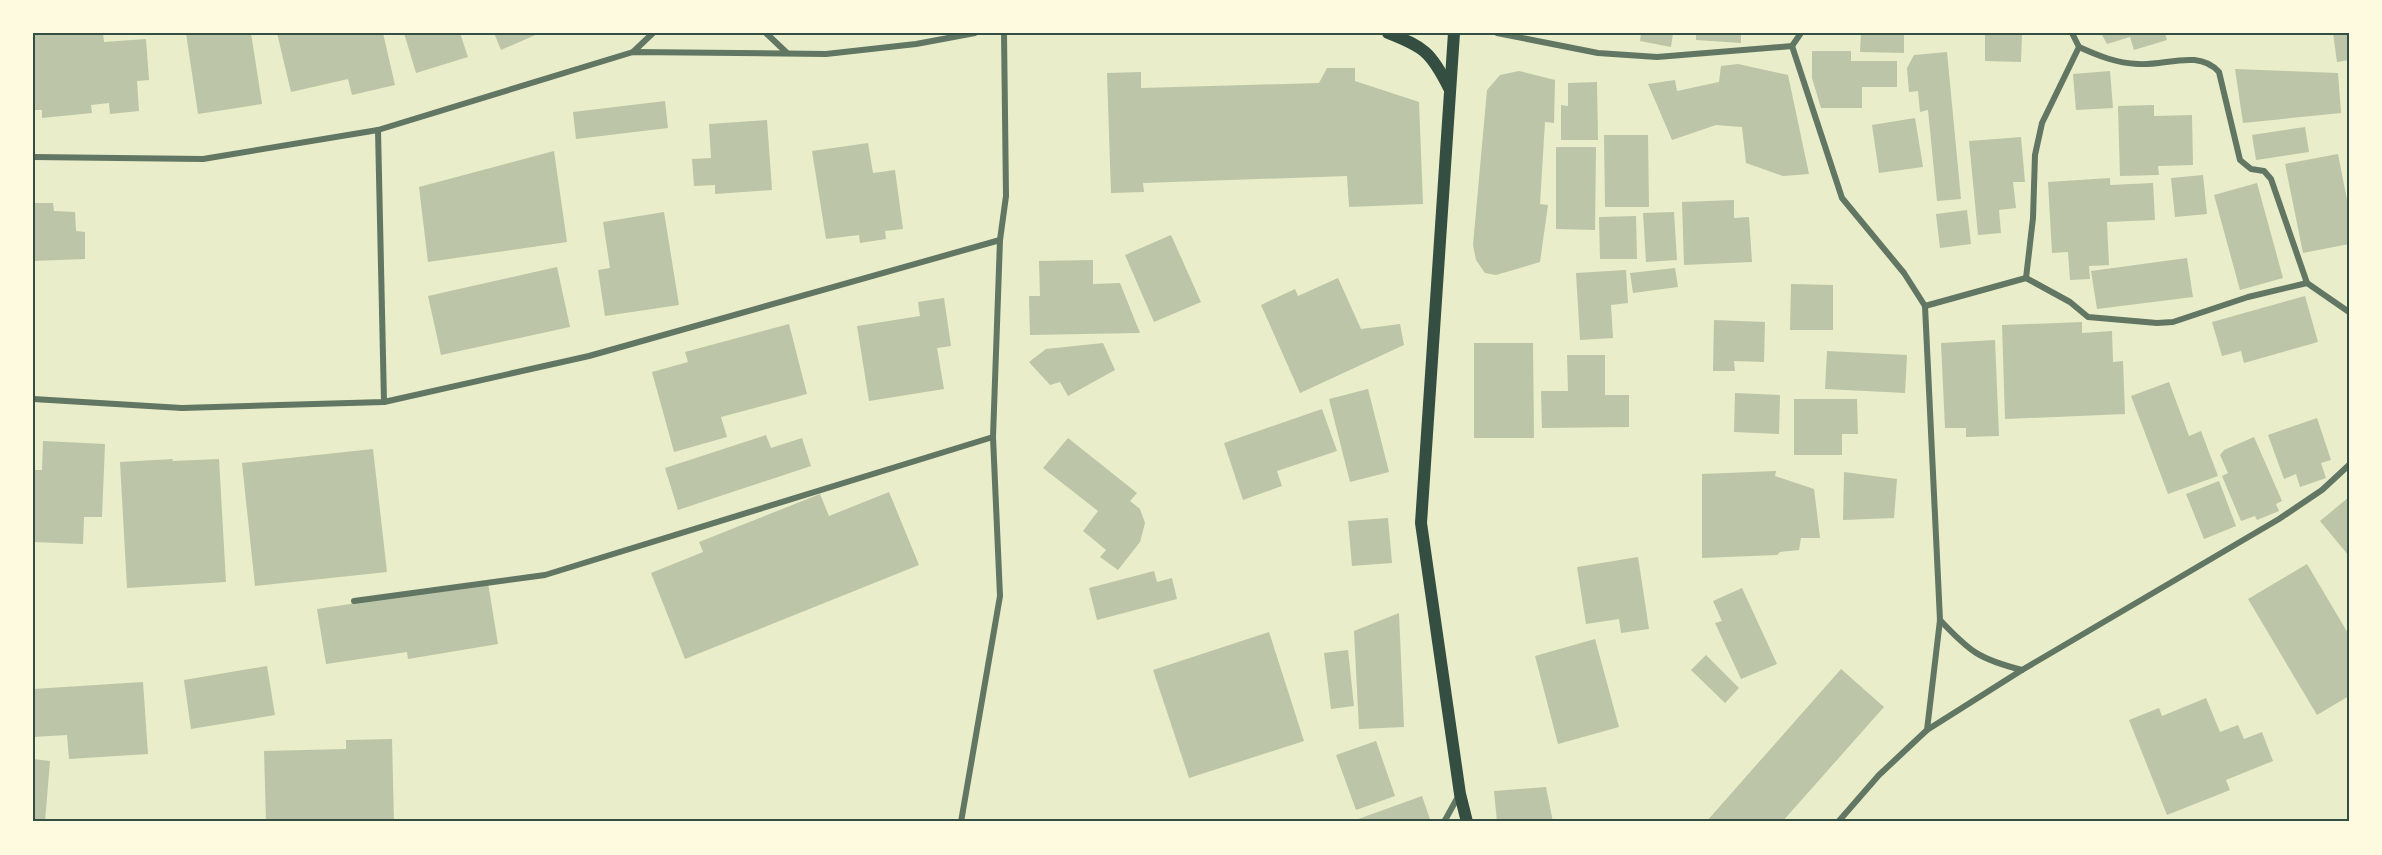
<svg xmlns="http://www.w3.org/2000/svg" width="2382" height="855" viewBox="0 0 2382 855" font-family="'Source Sans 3',sans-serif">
	<rect width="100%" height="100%" fill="#e9edc9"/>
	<!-- building -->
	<g fill="#bcc5a7">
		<polygon points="52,33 103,33 104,42 146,39 149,80 137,81 139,111 110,114 109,103 91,105 92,113 42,118 42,110 33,110 33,35"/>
		<polygon points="186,33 251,33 262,104 198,114"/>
		<polygon points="277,33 383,33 395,85 352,95 348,79 291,92"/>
		<polygon points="404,33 460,33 468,57 416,73"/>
		<polygon points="494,33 540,33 501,50"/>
		<polygon points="1641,33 1673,33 1671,47 1640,41"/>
		<polygon points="1696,33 1741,33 1741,43 1696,40"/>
		<polygon points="1861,33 1904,33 1904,53 1860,52"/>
		<polygon points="1985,33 2022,33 2021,62 1985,61"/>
		<polygon points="2101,33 2165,33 2167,40 2134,50 2130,37 2107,44"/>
		<polygon points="2333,33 2349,33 2349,60 2337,62"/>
		<polygon points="1812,51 1851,51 1851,61 1897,61 1897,87 1862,87 1862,108 1821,108 1812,78"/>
		<polygon points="1947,52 1961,199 1937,201 1928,110 1920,112 1918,91 1909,92 1907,68 1914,55"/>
		<polygon points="1738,64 1788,75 1809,174 1783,176 1746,163 1742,127 1716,125 1672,140 1648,84 1675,80 1677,91 1719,82 1721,66"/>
		<polygon points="1327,68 1355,68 1355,81 1419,102 1423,204 1349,207 1347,176 1143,183 1144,192 1111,193 1107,73 1141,72 1141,88 1319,83"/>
		<polygon points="2235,69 2338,73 2341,113 2243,123"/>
		<polygon points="1519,71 1555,80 1554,123 1545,122 1540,204 1548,205 1540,262 1496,275 1485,273 1476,260 1473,245 1487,90 1500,75"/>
		<polygon points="2110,71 2113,108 2076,110 2073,74"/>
		<polygon points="1597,82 1598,140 1561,140 1561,105 1568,106 1568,83"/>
		<polygon points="665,101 668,128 576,139 573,112"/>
		<polygon points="2154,105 2154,116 2192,115 2193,165 2158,166 2159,175 2120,176 2118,106"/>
		<polygon points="1915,118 1923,167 1879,173 1872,125"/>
		<polygon points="767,120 772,190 715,194 715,185 694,186 692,159 711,158 709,124"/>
		<polygon points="2305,127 2309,152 2256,160 2252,135"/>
		<polygon points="1604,135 1648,135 1649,207 1605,207"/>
		<polygon points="2021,137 2025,182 2013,182 2016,208 1999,210 2001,233 1978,235 1969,141"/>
		<polygon points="868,143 873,173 895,170 903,229 885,231 886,239 860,243 859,235 826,239 812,151"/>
		<polygon points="1556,147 1596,147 1595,230 1556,229"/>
		<polygon points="554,151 567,242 428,262 419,187"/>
		<polygon points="2338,154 2349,210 2349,244 2303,253 2285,164"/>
		<polygon points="2203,175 2207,214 2175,217 2171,178"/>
		<polygon points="2110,178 2110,185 2153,183 2155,220 2107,222 2109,265 2089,266 2090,279 2070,280 2068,252 2052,253 2048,182"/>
		<polygon points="2257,183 2283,278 2240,290 2214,195"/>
		<polygon points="1734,200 1734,218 1749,217 1752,262 1684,265 1682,202"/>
		<polygon points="33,203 53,203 54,211 75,212 76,231 85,232 85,259 33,261"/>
		<polygon points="1967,210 1971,244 1940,248 1936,214"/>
		<polygon points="664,212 679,305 605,316 598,270 610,268 603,222"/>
		<polygon points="1674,212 1677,260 1646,262 1643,213"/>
		<polygon points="1636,216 1637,259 1600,259 1599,217"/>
		<polygon points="1171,235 1201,302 1154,322 1125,255"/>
		<polygon points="2187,258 2193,297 2097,309 2091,271"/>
		<polygon points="1093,260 1093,284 1120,283 1140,333 1030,335 1029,296 1040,296 1039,261"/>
		<polygon points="557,267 570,327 441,355 428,296"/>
		<polygon points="1675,268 1678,287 1633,293 1630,273"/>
		<polygon points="1626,270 1628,303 1611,305 1613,338 1580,340 1576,273"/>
		<polygon points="1338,278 1361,329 1400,324 1404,345 1300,393 1261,305 1295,289 1298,296"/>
		<polygon points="1791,284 1833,285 1833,330 1790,330"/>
		<polygon points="2305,296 2318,342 2244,363 2241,351 2222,356 2212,322"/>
		<polygon points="944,298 951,346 937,348 944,389 869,401 857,326 920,316 918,302"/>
		<polygon points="1714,320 1765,322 1764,362 1734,361 1735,371 1713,371"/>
		<polygon points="2082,322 2082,333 2112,331 2113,362 2123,361 2125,414 2005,419 2002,325"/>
		<polygon points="789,324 807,394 721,417 727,437 674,452 652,372 688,362 685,352"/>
		<polygon points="1995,340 1999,436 1966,437 1966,428 1945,428 1941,343"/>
		<polygon points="1103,343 1115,370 1068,396 1060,382 1050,385 1029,362 1046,349"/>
		<polygon points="1474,343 1533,343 1534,438 1474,438"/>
		<polygon points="1827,351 1907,355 1905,393 1825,389"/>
		<polygon points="1567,355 1605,355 1605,395 1629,395 1629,427 1542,428 1541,391 1568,391"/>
		<polygon points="2169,382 2189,436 2201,431 2218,476 2168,494 2131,396"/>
		<polygon points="1368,389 1389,472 1350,482 1329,399"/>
		<polygon points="1735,393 1780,395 1779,434 1734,432"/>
		<polygon points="1794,399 1857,399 1858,434 1842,434 1842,455 1794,455"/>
		<polygon points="1322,409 1337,451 1277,471 1282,486 1243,500 1224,443"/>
		<polygon points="2317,418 2331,460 2321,463 2326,478 2300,487 2296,474 2284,479 2268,435"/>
		<polygon points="766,435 771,448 802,438 811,466 678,510 665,468"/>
		<polygon points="2254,437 2282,501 2276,504 2279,511 2257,520 2255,516 2241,521 2222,476 2228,473 2220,455 2224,450"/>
		<polygon points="1068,438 1137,493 1130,501 1140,509 1145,523 1140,542 1118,570 1100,557 1106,550 1083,531 1098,511 1043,468"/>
		<polygon points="43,441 105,444 102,517 84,517 83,544 33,542 33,470 42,470"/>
		<polygon points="373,449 387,572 255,586 242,463"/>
		<polygon points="173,459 172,461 219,459 226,582 127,588 120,462"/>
		<polygon points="1776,471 1775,476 1814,489 1820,538 1801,538 1799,550 1780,552 1777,555 1702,558 1702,474"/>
		<polygon points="1844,472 1897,479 1894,518 1843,520"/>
		<polygon points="2219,481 2236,526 2204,539 2186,494"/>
		<polygon points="889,492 919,565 685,659 651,573 703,552 699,542 820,494 829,516"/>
		<polygon points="2349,497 2349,556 2320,521"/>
		<polygon points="1388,518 1392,563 1352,566 1348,521"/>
		<polygon points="1638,557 1649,629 1621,633 1619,619 1586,624 1577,567"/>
		<polygon points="2307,564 2349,635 2349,696 2317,715 2248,599"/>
		<polygon points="1154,571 1157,582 1172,578 1177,599 1097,620 1089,588"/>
		<polygon points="488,583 498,644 408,659 407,652 326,664 317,609"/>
		<polygon points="1742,588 1777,664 1741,679 1715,623 1722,621 1713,601"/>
		<polygon points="1399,613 1404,727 1359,729 1354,631"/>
		<polygon points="1269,632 1304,741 1189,778 1153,670"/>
		<polygon points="1595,639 1619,727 1558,744 1535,656"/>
		<polygon points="1348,650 1354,706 1331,709 1324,653"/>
		<polygon points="1706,655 1739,688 1725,703 1691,670"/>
		<polygon points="267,666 275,715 191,729 184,680"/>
		<polygon points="1841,669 1884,707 1782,822 1706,822"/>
		<polygon points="143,682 148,754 69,759 67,735 33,737 33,689"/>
		<polygon points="2206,698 2220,732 2238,725 2244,739 2262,732 2273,761 2226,780 2230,790 2167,815 2129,720 2159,708 2162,716"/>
		<polygon points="392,739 394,822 266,822 264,751 346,749 346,740"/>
		<polygon points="1376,741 1395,796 1356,810 1336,755"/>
		<polygon points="33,759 50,761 45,822 33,822"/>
		<polygon points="1546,787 1553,822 1497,822 1494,791"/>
		<polygon points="1422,796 1431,822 1350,822"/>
	</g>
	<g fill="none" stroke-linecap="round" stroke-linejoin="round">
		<!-- minor -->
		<g stroke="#617663" stroke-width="6">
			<polyline points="766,33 787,53"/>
			<polyline points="1497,33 1598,53 1657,57 1792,46 1801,33"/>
			<polyline points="1792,46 1842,198 1904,273 1925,306 1940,620 1927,730"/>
			<path d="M2079,47C2099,56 2116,63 2138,64C2166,66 2198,49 2219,72L2240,160L2251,169L2264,171L2271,179L2307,283L2349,312"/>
			<polyline points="633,52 653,33"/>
			<polyline points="378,130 384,402"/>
			<polyline points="33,157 203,159 378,130 633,52 826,54 916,44 975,33"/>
			<polyline points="2026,278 2033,218 2035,155 2042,123 2079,47 2072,33"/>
			<polyline points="1925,306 2026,278 2070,302 2088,317 2157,323 2173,322 2248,297 2307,283"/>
			<polyline points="33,399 182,408 384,402 589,356 1000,240"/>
			<polyline points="354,601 545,575 993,437"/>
			<path d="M1940,620C1970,652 1979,659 2022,670"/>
			<polyline points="961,822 1000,596 993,437 1000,240 1006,196 1004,33"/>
			<polyline points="1444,822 1459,795"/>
			<polyline points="1838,822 1879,775 1927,730 2022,670 2279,519 2322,490 2349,465"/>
		</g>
		<!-- secondary -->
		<g stroke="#344e41" stroke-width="12">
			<path d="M1388,33C1424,47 1431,52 1449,88"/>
			<polyline points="1454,33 1421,523 1460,794 1467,822"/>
		</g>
	</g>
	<!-- border -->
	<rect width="2382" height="855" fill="none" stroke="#fefae0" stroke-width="69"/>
	<rect x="34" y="34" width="2314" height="786" fill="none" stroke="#344e41" stroke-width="2"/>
</svg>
